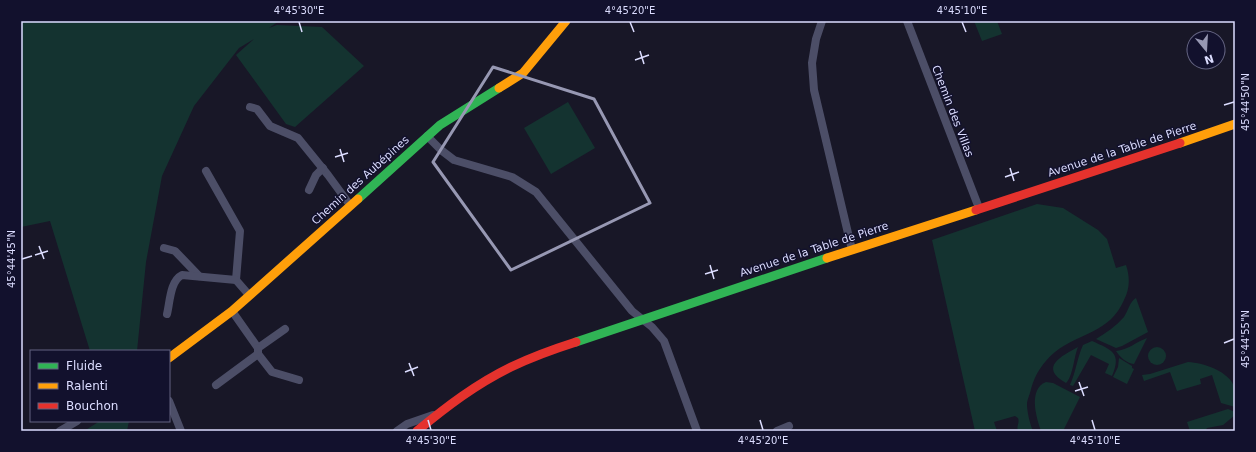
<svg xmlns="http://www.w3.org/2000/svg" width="1256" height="452" viewBox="0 0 1256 452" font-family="'DejaVu Sans',sans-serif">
	<rect width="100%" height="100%" fill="#181727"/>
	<!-- green -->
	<g fill="#143330">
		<polygon points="21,21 279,21 269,28 277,25 322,27 364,66 295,127 286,124 236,55 254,39 239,48 194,106 162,176 146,262 137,351 90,351 50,221 21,227"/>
		<polygon points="974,21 997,21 1002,34 982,41"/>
		<polygon points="568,102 595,148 551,174 524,128"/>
		<path d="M1037,204L1063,208L1098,230L1107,239L1116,268L1126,265C1130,277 1130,289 1124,300C1109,334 1080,332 1055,352C1043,362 1035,374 1031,389C1030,394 1027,400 1027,404C1027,412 1030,424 1033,431H1018C1016,426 1020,423 1018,418L1015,416L994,422L997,431H975L932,240Z"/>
		<path d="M1136,298L1148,332L1122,346L1116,348L1096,339C1106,333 1116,326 1124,317C1128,311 1130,301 1136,298Z"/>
		<path d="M1147,338L1134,364C1126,363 1120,357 1116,351C1128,350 1136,342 1147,338Z"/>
		<path d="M1092,341C1112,350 1122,353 1112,376L1105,373L1109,364L1091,355L1073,386L1070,385C1076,372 1077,358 1083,345Z"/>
		<circle cx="1157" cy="356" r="9"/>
		<path d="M1078,347C1074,356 1073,377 1066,383C1038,367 1062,356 1078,347Z"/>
		<polygon points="1119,358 1132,366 1132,368 1134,369 1127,384 1113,377 1118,367"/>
		<path d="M1188,362C1204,363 1229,371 1235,388C1236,394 1235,402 1235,407L1221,403L1212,375L1200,379L1201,384L1177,391L1170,372L1144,381L1142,375L1150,374Z"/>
		<path d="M1046,382L1053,383L1080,397L1063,431H1041C1036,417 1028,389 1046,382Z"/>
		<polygon points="1228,409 1235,412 1235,415 1223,425 1207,428 1205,431 1190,431 1187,422"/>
		<polygon points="100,421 129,421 127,431 84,431"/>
	</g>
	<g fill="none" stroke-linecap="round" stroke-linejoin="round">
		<!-- street -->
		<g stroke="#4c4e67" stroke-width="8">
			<polyline points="822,21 816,39 812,63 814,90 852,250"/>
			<polyline points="907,21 979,208"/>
			<polyline points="250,107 257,109 270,126 298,138 328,175 350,205"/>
			<polyline points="427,136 441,150 454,160 512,177 536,192 632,311 652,327 664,341 697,431"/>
			<polyline points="206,171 240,231 236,280 249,295"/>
			<polyline points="309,190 316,175 323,168"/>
			<polyline points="164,248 175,251 199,276"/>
			<polyline points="232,311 258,348 285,329"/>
			<path d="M167,314C170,302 170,281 182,275L236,280"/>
			<polyline points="258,354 272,372 299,380"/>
			<polyline points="216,385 258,354 258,348"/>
			<polyline points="169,401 181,431"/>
			<polyline points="60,431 77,421"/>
			<polyline points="397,431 407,424 433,415"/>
			<polyline points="777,431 789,426"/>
		</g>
		<!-- fast -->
		<g stroke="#30b455" stroke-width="9">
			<polyline points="358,199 440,125 499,88"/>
			<polyline points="576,342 827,258"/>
		</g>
		<!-- slow -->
		<g stroke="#ff9f0a" stroke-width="9">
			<polyline points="499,88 523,73 566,21"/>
			<polyline points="1180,143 1235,124"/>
			<polyline points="827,258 976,210"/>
			<polyline points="169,358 232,311 358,199"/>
		</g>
		<!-- jam -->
		<g stroke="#e5322d" stroke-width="9">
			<polyline points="976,210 1180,143"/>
			<path d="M417,431C446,407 476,384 511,367C532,357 554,349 576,342"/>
		</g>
	</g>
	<!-- marked area -->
	<path fill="none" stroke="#9798b3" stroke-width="3" stroke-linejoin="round" d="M493,67L594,99L650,203L511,270L433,162Z"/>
	<!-- ticks -->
	<path fill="none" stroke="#dcddff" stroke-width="1.5" d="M299,22L302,32M630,22L634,32M962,22L966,32M640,51L644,64M635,60L649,55M1224,105L1234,102M340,149L344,162M335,157L348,153M1010,168L1014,181M1005,177L1019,172M39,246L44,259M35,255L48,251M22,259L32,256M710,265L714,279M705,274L718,270M1224,343L1234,339M409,363L414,376M405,372L418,367M1079,382L1084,396M1075,391L1088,387M428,420L431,430M760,420L763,430M1092,420L1095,430"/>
	<g text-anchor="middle" stroke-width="3" stroke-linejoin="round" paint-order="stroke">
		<!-- street labels -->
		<g font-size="11" fill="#dcddff" stroke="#12112d">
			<text transform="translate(953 111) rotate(69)" y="4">Chemin des Villas</text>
			<text transform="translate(1122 149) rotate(-18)" y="4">Avenue de la Table de Pierre</text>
			<text transform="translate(360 180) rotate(-42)" y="4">Chemin des Aubépines</text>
			<text transform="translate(814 249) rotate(-18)" y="4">Avenue de la Table de Pierre</text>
		</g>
	</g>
	<!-- border -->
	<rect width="1256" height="452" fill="none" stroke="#12112d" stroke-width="44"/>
	<!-- legend -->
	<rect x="30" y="350" width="140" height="72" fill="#12112d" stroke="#636381"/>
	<rect x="38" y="363" width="20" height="6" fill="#30b455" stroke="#636381"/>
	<text x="66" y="370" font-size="12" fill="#dcddff">Fluide</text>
	<rect x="38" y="383" width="20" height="6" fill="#ff9f0a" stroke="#636381"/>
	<text x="66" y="390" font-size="12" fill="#dcddff">Ralenti</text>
	<rect x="38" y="403" width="20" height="6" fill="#e5322d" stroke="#636381"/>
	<text x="66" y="410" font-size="12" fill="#dcddff">Bouchon</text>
	<!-- north arrow -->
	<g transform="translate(1206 50) rotate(162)"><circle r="19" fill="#12112d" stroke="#636381"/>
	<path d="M0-3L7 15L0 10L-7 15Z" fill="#9798b3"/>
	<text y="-6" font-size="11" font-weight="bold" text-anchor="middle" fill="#dcddff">N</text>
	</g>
	<rect x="22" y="22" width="1212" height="408" fill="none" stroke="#dcddff" stroke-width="1.5"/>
	<g font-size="10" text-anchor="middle" fill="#dcddff">
		<text x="299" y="14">4°45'30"E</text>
		<text x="630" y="14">4°45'20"E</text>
		<text x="962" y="14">4°45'10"E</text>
		<text transform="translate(1245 102) rotate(-90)" y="4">45°44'50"N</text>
		<text transform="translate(11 259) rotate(-90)" y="4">45°44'45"N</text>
		<text transform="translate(1245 339) rotate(-90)" y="4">45°44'55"N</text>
		<text x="431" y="444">4°45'30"E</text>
		<text x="763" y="444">4°45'20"E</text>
		<text x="1095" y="444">4°45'10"E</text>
	</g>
</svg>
